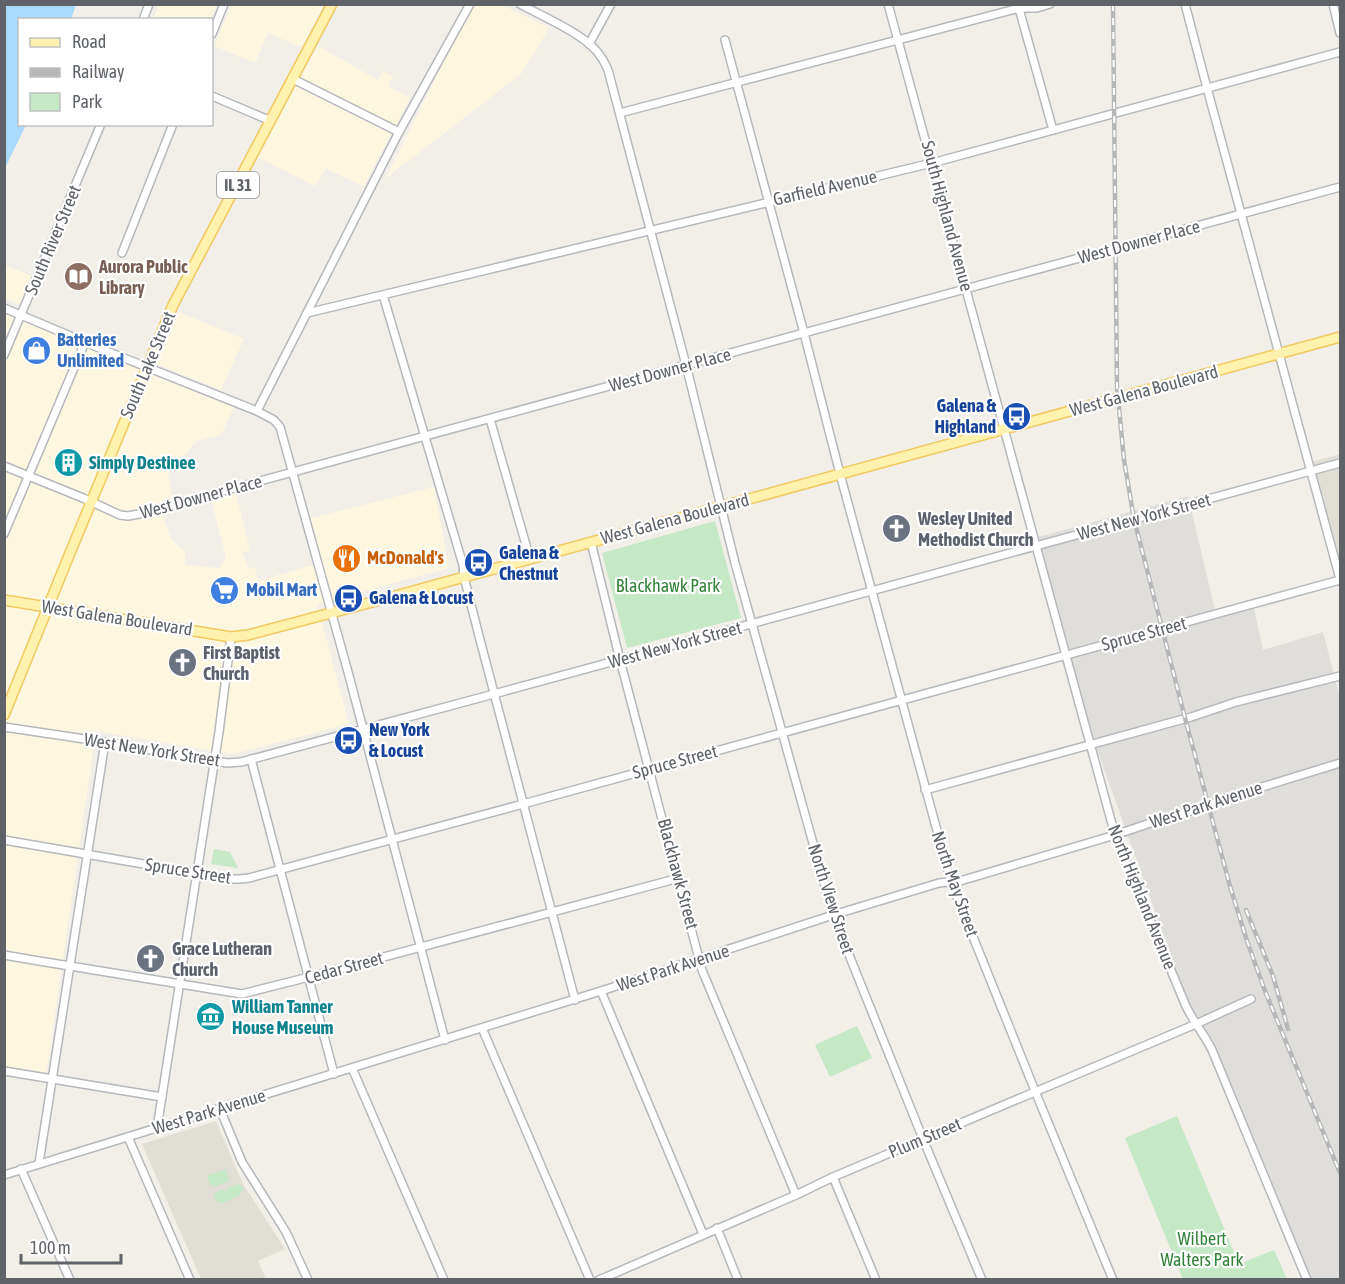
<svg xmlns="http://www.w3.org/2000/svg" width="1345" height="1284" viewBox="0 0 1345 1284" font-family="'Asap Condensed',sans-serif">
	<rect width="100%" height="100%" fill="#f1efe8"/>
	<!-- commercial -->
	<g fill="#fef7e0">
		<polygon points="159,4 217,4 217,5 211,19 153,19"/>
		<polygon points="232,4 324,4 324,5 301,47 268,33 255,63 214,46"/>
		<polygon points="472,5 502,5 549,28 521,74 386,178"/>
		<polygon points="318,46 378,80 383,71 393,77 388,86 410,98 364,186 326,169 315,186 257,157"/>
		<polygon points="4,265 34,277 22,306 5,298"/>
		<polygon points="4,309 235,405 221,435 197,441 168,473 174,507 161,510 171,539 185,552 186,565 219,568 226,557 210,496 235,490 250,550 243,552 248,569 255,567 258,581 316,564 304,520 434,487 449,568 317,604 349,724 233,754 96,731 45,1083 5,1076"/>
		<polygon points="179,312 244,339 221,390 156,364"/>
	</g>
	<!-- industrial -->
	<polygon fill="#e0deda" points="1188,496 1215,610 1252,599 1263,650 1323,632 1340,698 1340,1279 1309,1279 1189,1007 1092,735 1038,537"/>
	<!-- education -->
	<g fill="#e1ded6">
		<polygon points="1340,454 1340,561 1312,462"/>
		<polygon points="216,1121 243,1184 285,1249 258,1261 266,1279 201,1279 142,1144"/>
	</g>
	<!-- green -->
	<g fill="#c5e8c5">
		<polygon points="715,521 741,618 627,648 602,553"/>
		<polygon points="214,849 230,852 238,868 211,864"/>
		<polygon points="857,1026 872,1058 830,1077 815,1045"/>
		<polygon points="1177,1116 1239,1264 1274,1250 1287,1279 1183,1279 1125,1138"/>
		<polygon points="226,1169 229,1181 217,1186 210,1185 207,1176"/>
		<polygon points="238,1184 241,1185 243,1189 239,1196 222,1203 216,1201 214,1196 215,1193 220,1190 227,1191 230,1187"/>
	</g>
	<!-- water -->
	<polygon fill="#aadaff" points="5,4 76,5 71,19 20,20 20,124 26,125 5,168"/>
	<g fill="none" stroke-linecap="round" stroke-linejoin="round">
		<defs>
			<g id="minor">
				<path d="M520,4C543,17 588,35 601,57C604,61 606,66 608,70L686,365L735,563L833,915L923,1139L982,1280"/>
				<path d="M888,4L1115,835L1185,1004C1192,1020 1204,1034 1212,1050L1307,1280"/>
				<polyline points="1185,4 1207,88 1340,579"/>
				<polyline points="1333,4 1340,33"/>
				<polyline points="1018,5 1053,130"/>
				<polyline points="143,20 149,4"/>
				<polyline points="212,34 224,4"/>
				<polyline points="725,40 804,333 840,474 951,882 1035,1091 1113,1280"/>
				<polyline points="589,44 611,4"/>
				<polyline points="293,79 399,132"/>
				<polyline points="212,96 271,121"/>
				<polyline points="620,113 1019,8 1037,8 1050,4"/>
				<polyline points="122,253 173,124"/>
				<polyline points="383,295 463,565 464,577 479,636 575,1000"/>
				<polyline points="4,308 99,348 257,411 274,420 280,427 348,672 445,1040"/>
				<polyline points="307,313 932,163 1340,52"/>
				<polyline points="4,355 101,124"/>
				<polyline points="257,411 399,132 470,4"/>
				<polyline points="490,419 530,559"/>
				<polyline points="4,466 83,498 120,515 128,516 139,514 1340,187"/>
				<polyline points="4,534 85,342"/>
				<polyline points="591,542 620,660 702,970 796,1195"/>
				<polyline points="4,727 105,742 227,763 241,762 494,694 1340,463"/>
				<polyline points="251,759 334,1074"/>
				<polyline points="925,790 1191,717 1236,702 1340,676"/>
				<polyline points="4,840 231,879 240,879 249,878 523,804 1340,580"/>
				<polyline points="4,955 33,960 242,994 309,977 679,878"/>
				<polyline points="601,991 703,1234"/>
				<polyline points="482,1028 590,1280"/>
				<polyline points="352,1068 444,1280"/>
				<polyline points="4,1071 162,1097"/>
				<polyline points="220,1109 242,1162 286,1232 308,1280"/>
				<polyline points="157,1128 219,732 231,637"/>
				<polyline points="128,1137 190,1280"/>
				<polyline points="39,1163 105,742"/>
				<polyline points="21,1169 70,1280"/>
				<polyline points="4,1175 601,991 833,915 939,883 960,881 1115,835 1162,819 1209,806 1220,800 1340,763"/>
				<polyline points="833,1177 876,1280"/>
				<polyline points="717,1228 738,1280"/>
				<polyline points="599,1280 796,1195 833,1177 1196,1024 1251,999"/>
			</g>
			<g id="major">
				<polyline points="4,600 231,637 248,635 395,596 1340,337"/>
				<polyline points="4,715 70,553 173,305 332,4"/>
			</g>
		</defs>
		<!-- minor casing -->
		<use href="#minor" stroke="#b5b8bc" stroke-width="10"/>
		<!-- major casing -->
		<use href="#major" stroke="#f2c960" stroke-width="12"/>
		<!-- minor -->
		<use href="#minor" stroke="#fff" stroke-width="7"/>
		<!-- major -->
		<use href="#major" stroke="#fff2af" stroke-width="9"/>
		<defs>
			<g id="rail">
				<polyline points="1113,4 1117,387 1124,460 1134,519 1185,718 1230,886 1247,941 1265,991 1340,1173"/>
				<polyline points="1246,910 1273,976 1288,1029"/>
			</g>
		</defs>
		<!-- rail casing -->
		<use href="#rail" stroke="#b6b7b8" stroke-width="4.5"/>
		<!-- rail -->
		<use href="#rail" stroke="#fff" stroke-width="2" stroke-dasharray="7" stroke-linecap="butt"/>
	</g>
	<!-- icons -->
	<defs>
		<symbol id="library-disc" viewBox="-11 -11 22 22"><circle r="9.5" fill="#8d6e63" stroke="#fff"/><path d="M-6-4Q-3-5.5-.7-3.5V5Q-3 3-6 4ZM6-4Q3-5.5 .7-3.5V5Q3 3 6 4Z" fill="#fff"/></symbol>
		<symbol id="shop-disc" viewBox="-11 -11 22 22"><circle r="9.5" fill="#3f7fe0" stroke="#fff"/><path d="M-5-2.5h2.3a2.7 3.5 0 0 1 5.4 0H5L5.5 6h-11ZM-1.5-2.5h3a1.5 2.3 0 0 0-3 0Z" fill="#fff"/></symbol>
		<symbol id="bus-disc" viewBox="-11 -11 22 22"><circle r="9.5" fill="#1a4fb4" stroke="#fff"/><path d="M-5-6H5V4H4V6H2V4H-2V6H-4V4H-5ZM-3.5-4V0h7V-4ZM-3.5 1.2v1.5H-2V1.2ZM2 1.2v1.5H3.5V1.2Z" fill="#fff"/></symbol>
		<symbol id="building-disc" viewBox="-11 -11 22 22"><circle r="9.5" fill="#0f9aa8" stroke="#fff"/><path d="M-4-6H4V6H1V3H-1V6H-4ZM-2.5-4.3h1.7v1.8h-1.7ZM.8-4.3h1.7v1.8H.8ZM-2.5-1h1.7V.8h-1.7ZM.8-1h1.7V.8H.8Z" fill="#fff"/></symbol>
		<symbol id="church-disc" viewBox="-11 -11 22 22"><circle r="9.5" fill="#6b7280" stroke="#fff"/><path d="M-1.2-6h2.4v3.5h3.3v2.4h-3.3V6h-2.4V-.1h-3.3v-2.4h3.3Z" fill="#fff"/></symbol>
		<symbol id="restaurant-disc" viewBox="-11 -11 22 22"><circle r="9.5" fill="#e8710a" stroke="#fff"/><path d="M-5-6h1v4h1v-4h1v4h1v-4h1v5L-1.5 .5V6h-2V.5L-5-1ZM5-6V6H3V1.5H1.5Q1.5-4 5-6Z" fill="#fff"/></symbol>
		<symbol id="supermarket-disc" viewBox="-11 -11 22 22"><circle r="9.5" fill="#3f7fe0" stroke="#fff"/><path d="M-6-5.5h2.5l.6 2H6L4.5 2H-2.5L-4.4-4H-6ZM-1.5 3.2a1.3 1.3 0 1 0 .1 0ZM3 3.2a1.3 1.3 0 1 0 .1 0Z" fill="#fff"/></symbol>
		<symbol id="museum-disc" viewBox="-11 -11 22 22"><circle r="9.5" fill="#0f9aa8" stroke="#fff"/><path d="M0-6L6-3V-2H-6V-3ZM-5-1h2V3h-2ZM-1-1h2V3h-2ZM3-1h2V3H3ZM-6 4H6V6H-6Z" fill="#fff"/></symbol>
	</defs>
	<g fill-rule="evenodd">
		<use href="#library-disc" x="62" y="260" width="33" height="33"/>
		<use href="#shop-disc" x="20" y="334" width="33" height="33"/>
		<use href="#bus-disc" x="1000" y="400" width="33" height="33"/>
		<use href="#building-disc" x="52" y="446" width="33" height="33"/>
		<use href="#church-disc" x="880" y="512" width="33" height="33"/>
		<use href="#restaurant-disc" x="330" y="542" width="33" height="33"/>
		<use href="#bus-disc" x="462" y="546" width="33" height="33"/>
		<use href="#supermarket-disc" x="208" y="574" width="33" height="33"/>
		<use href="#bus-disc" x="332" y="582" width="33" height="33"/>
		<use href="#church-disc" x="166" y="646" width="33" height="33"/>
		<use href="#bus-disc" x="332" y="724" width="33" height="33"/>
		<use href="#church-disc" x="134" y="942" width="33" height="33"/>
		<use href="#museum-disc" x="194" y="1000" width="33" height="33"/>
	</g>
	<g text-anchor="middle" stroke-width="4.5" stroke-linejoin="round" paint-order="stroke">
		<!-- shield labels -->
		<rect fill="#fff" stroke="#8f9295" stroke-width="1.5" x="217" y="172" width="42" height="26" rx="4.5"/>
		<g font-size="16" font-weight="bold" fill="#5f6368">
			<text x="238" y="191">IL 31</text>
		</g>
		<!-- street labels -->
		<g font-size="18" fill="#5f6368" stroke="#fff">
			<text transform="translate(825 188) rotate(-13)" y="6">Garfield Avenue</text>
			<text transform="translate(947 216) rotate(75)" y="6">South Highland Avenue</text>
			<text transform="translate(53 240) rotate(-67)" y="6">South River Street</text>
			<text transform="translate(1139 242) rotate(-15)" y="6">West Downer Place</text>
			<text transform="translate(148 365) rotate(-67)" y="6">South Lake Street</text>
			<text transform="translate(670 370) rotate(-15)" y="6">West Downer Place</text>
			<text transform="translate(1144 391) rotate(-15)" y="6">West Galena Boulevard</text>
			<text transform="translate(201 497) rotate(-15)" y="6">West Downer Place</text>
			<text transform="translate(1144 517) rotate(-15)" y="6">West New York Street</text>
			<text transform="translate(675 519) rotate(-15)" y="6">West Galena Boulevard</text>
			<text transform="translate(117 618) rotate(9)" y="6">West Galena Boulevard</text>
			<text transform="translate(1144 634) rotate(-15)" y="6">Spruce Street</text>
			<text transform="translate(675 645) rotate(-15)" y="6">West New York Street</text>
			<text transform="translate(152 750) rotate(9)" y="6">West New York Street</text>
			<text transform="translate(675 762) rotate(-15)" y="6">Spruce Street</text>
			<text transform="translate(1206 805) rotate(-18)" y="6">West Park Avenue</text>
			<text transform="translate(188 871) rotate(9)" y="6">Spruce Street</text>
			<text transform="translate(678 874) rotate(75)" y="6">Blackhawk Street</text>
			<text transform="translate(955 884) rotate(71)" y="6">North May Street</text>
			<text transform="translate(1142 897) rotate(68)" y="6">North Highland Avenue</text>
			<text transform="translate(831 899) rotate(72)" y="6">North View Street</text>
			<text transform="translate(344 968) rotate(-15)" y="6">Cedar Street</text>
			<text transform="translate(673 968) rotate(-18)" y="6">West Park Avenue</text>
			<text transform="translate(209 1112) rotate(-17)" y="6">West Park Avenue</text>
			<text transform="translate(925 1138) rotate(-23)" y="6">Plum Street</text>
		</g>
		<!-- education labels -->
		<g font-size="18" font-weight="bold" fill="#785e54" stroke="#fff" text-anchor="start">
			<text x="99" y="273">Aurora Public<tspan x="99" dy="21">Library</tspan></text>
		</g>
		<!-- shop labels -->
		<g font-size="18" font-weight="bold" fill="#366cbe" stroke="#fff" text-anchor="start">
			<text x="57" y="346">Batteries<tspan x="57" dy="21">Unlimited</tspan></text>
			<text x="246" y="596">Mobil Mart</text>
		</g>
		<!-- transit labels -->
		<g font-size="18" font-weight="bold" fill="#164399" stroke="#fff" text-anchor="start">
			<text x="996" y="412" text-anchor="end">Galena &amp;<tspan x="996" dy="21">Highland</tspan></text>
			<text x="499" y="559">Galena &amp;<tspan x="499" dy="21">Chestnut</tspan></text>
			<text x="369" y="604">Galena &amp; Locust</text>
			<text x="369" y="736">New York<tspan x="369" dy="21">&amp; Locust</tspan></text>
		</g>
		<!-- culture labels -->
		<g font-size="18" font-weight="bold" fill="#0d838f" stroke="#fff" text-anchor="start">
			<text x="89" y="469">Simply Destinee</text>
			<text x="232" y="1013">William Tanner<tspan x="232" dy="21">House Museum</tspan></text>
		</g>
		<!-- worship labels -->
		<g font-size="18" font-weight="bold" fill="#5b616d" stroke="#fff" text-anchor="start">
			<text x="918" y="525">Wesley United<tspan x="918" dy="21">Methodist Church</tspan></text>
			<text x="203" y="659">First Baptist<tspan x="203" dy="21">Church</tspan></text>
			<text x="172" y="955">Grace Lutheran<tspan x="172" dy="21">Church</tspan></text>
		</g>
		<!-- food labels -->
		<g font-size="18" font-weight="bold" fill="#c56008" stroke="#fff" text-anchor="start">
			<text x="367" y="564">McDonald's</text>
		</g>
		<!-- park labels -->
		<g font-size="18" fill="#348238" stroke="#fff">
			<text x="668" y="592">Blackhawk Park</text>
			<text x="1202" y="1245">Wilbert<tspan x="1202" dy="21">Walters Park</tspan></text>
		</g>
	</g>
	<!-- border -->
	<rect width="1345" height="1284" fill="none" stroke="#5f6368" stroke-width="12"/>
	<!-- legend -->
	<rect x="18" y="18" width="195" height="108" fill="#ffffff" stroke="#bfc1c3" stroke-width="1.5"/>
	<rect x="30" y="38" width="30" height="9" fill="#fff2af" stroke="#bfc1c3" stroke-width="1.5"/>
	<text x="72" y="48" font-size="18" fill="#5f6368">Road</text>
	<rect x="30" y="68" width="30" height="9" fill="#b6b7b8" stroke="#bfc1c3" stroke-width="1.5"/>
	<text x="72" y="78" font-size="18" fill="#5f6368">Railway</text>
	<rect x="30" y="93" width="30" height="18" fill="#c5e8c5" stroke="#bfc1c3" stroke-width="1.5"/>
	<text x="72" y="108" font-size="18" fill="#5f6368">Park</text>
	<!-- scale -->
	<path d="M21 1254v9h100v-9" fill="none" stroke="#5f6368" stroke-width="3"/>
	<text x="30" y="1254" font-size="18" fill="#5f6368" stroke="#ffffff" stroke-width="4.5" paint-order="stroke">100 m</text>
</svg>
